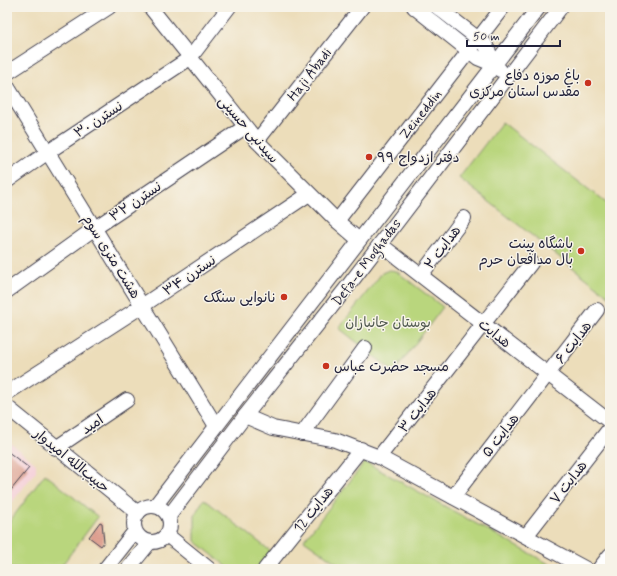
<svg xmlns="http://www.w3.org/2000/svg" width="617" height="576" viewBox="0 0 617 576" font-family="Mynerve,'Playpen Sans Arabic',sans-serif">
	<rect width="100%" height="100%" fill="#f7f3e8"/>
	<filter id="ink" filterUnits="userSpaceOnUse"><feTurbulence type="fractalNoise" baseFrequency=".025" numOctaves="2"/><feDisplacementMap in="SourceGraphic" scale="8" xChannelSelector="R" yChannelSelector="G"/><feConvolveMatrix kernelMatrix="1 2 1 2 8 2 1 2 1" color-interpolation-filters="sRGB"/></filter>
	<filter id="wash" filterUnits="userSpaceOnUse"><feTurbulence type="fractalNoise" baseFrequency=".012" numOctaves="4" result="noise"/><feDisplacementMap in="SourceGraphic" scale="16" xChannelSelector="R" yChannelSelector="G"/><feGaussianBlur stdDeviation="0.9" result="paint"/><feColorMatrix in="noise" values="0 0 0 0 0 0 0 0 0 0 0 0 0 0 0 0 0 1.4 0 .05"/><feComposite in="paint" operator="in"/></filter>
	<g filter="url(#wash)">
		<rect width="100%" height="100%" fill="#ecddba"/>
		<!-- built -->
		<polygon fill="#f5cfd9" points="7,440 36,464 36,471 7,509"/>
		<!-- green -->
		<g fill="#b9d67d" stroke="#6e7c5c">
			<polygon points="502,122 610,206 610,297 459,178"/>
			<polygon points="389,270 396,271 443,307 394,372 339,328 382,273"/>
			<polygon points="365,462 558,569 345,569 304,540"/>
			<polygon points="45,474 98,517 59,569 7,569 7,525"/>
			<polygon points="204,499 273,553 261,569 230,569 195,541 195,514"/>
		</g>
		<g id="blocks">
			<!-- building -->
			<g fill="#dd9e8f">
				<polygon points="7,451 29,468 11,490 7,487"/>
				<polygon points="100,522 102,523 104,542 101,546 89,537"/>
			</g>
		</g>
	</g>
	<g filter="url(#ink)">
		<use href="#blocks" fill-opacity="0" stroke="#403e4e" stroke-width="1"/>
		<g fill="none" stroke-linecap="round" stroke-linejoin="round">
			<defs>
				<g id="minor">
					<polyline points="150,7 257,141 337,221 359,240"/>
					<polyline points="414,7 478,58 495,65 500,70"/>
					<polyline points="437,7 485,44 495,65"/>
					<polyline points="7,73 109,7"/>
					<polyline points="7,86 216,426"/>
					<polyline points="257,141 362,7"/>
					<polyline points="7,181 48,152 190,58 229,7"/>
					<polyline points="337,221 503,7"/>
					<polyline points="380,244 610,422"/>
					<polyline points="421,275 464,218"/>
					<polyline points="7,291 95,228 245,127"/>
					<polyline points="7,393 142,306 309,194"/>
					<polyline points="7,407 138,513"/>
					<polyline points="245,416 273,428 335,440 379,457 586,569"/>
					<polyline points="302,434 365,348"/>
					<polyline points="56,448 127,400"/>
					<polyline points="379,457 531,263"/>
					<polyline points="453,497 597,310"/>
					<circle cx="152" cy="524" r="18"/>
					<polyline points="155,506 539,7"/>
					<polyline points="169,516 245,416 348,286 561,7"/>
					<polyline points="167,535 209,569"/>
					<polyline points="526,536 610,428"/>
					<polyline points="105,569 135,531"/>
					<polyline points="128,569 149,543"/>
					<polyline points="265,569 361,449"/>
					<polyline points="599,569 610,555"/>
				</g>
			</defs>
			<!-- minor casing -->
			<use href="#minor" stroke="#403e4e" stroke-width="16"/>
			<!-- minor -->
			<use href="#minor" stroke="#fff" stroke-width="14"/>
		</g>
	</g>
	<!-- markers -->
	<g fill="#c8321e" stroke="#f7f3e8" stroke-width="1.5">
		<circle cx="588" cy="83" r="4"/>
		<circle cx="369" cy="157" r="4"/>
		<circle cx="581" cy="251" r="4"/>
		<circle cx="284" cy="297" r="4"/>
		<circle cx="326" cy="366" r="4"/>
	</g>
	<g text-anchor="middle" stroke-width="3" stroke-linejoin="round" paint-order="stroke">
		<!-- street labels -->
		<g font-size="14" fill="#22223b" stroke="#f7f3e8">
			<text transform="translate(309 74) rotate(-52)" y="5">Haji Abadi</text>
			<text transform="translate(420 114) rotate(-52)" y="5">Zeineddin</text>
			<text transform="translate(98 119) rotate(-33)" y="5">نسترن ۳۰</text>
			<text transform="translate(249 129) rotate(49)" y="5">سیدنبی حسینی</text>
			<text transform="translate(135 201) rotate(-34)" y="5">نسترن ۳۲</text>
			<text transform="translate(442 247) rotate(-53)" y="5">هدایت ۲</text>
			<text transform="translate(112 256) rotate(58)" y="5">هشت متری سوم</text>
			<text transform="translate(366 262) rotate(-53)" y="5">Defa-e Moghadas</text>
			<text transform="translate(189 275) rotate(-34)" y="5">نسترن ۳۴</text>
			<text transform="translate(495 333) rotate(38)" y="5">هدایت</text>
			<text transform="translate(573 342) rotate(-52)" y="5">هدایت ۶</text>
			<text transform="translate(417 410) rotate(-52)" y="5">هدایت ۳</text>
			<text transform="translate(92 424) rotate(-34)" y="5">امید</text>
			<text transform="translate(500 435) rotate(-52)" y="5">هدایت ۵</text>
			<text transform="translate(72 460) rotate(39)" y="5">حبیب‌الله امیدوار</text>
			<text transform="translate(568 482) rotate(-52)" y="5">هدایت ۷</text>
			<text transform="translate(313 509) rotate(-51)" y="5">هدایت 12</text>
		</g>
		<!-- poi labels -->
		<g font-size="14" fill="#22223b" stroke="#f7f3e8" text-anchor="end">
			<text x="580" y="80">باغ موزه دفاع<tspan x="580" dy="16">مقدس استان مرکزی</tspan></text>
			<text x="377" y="162" text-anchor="start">دفتر ازدواج ۹۹</text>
			<text x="573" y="248">باشگاه پینت<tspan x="573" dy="16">بال مدافعان حرم</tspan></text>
			<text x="276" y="302">نانوایی سنگک</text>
			<text x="334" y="371" text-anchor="start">مسجد حضرت عباس</text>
		</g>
		<!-- park labels -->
		<g font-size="14" fill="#4f584f" stroke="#f7f3e8">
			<text x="388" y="327">بوستان جانبازان</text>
		</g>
	</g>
	<!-- margin -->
	<rect width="617" height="576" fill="none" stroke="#f7f3e8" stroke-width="24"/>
	<!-- scale -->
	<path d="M467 40v6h93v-6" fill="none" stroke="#22223b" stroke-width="2"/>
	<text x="473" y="40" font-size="12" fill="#22223b" stroke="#f7f3e8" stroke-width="3" paint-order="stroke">50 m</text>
</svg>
